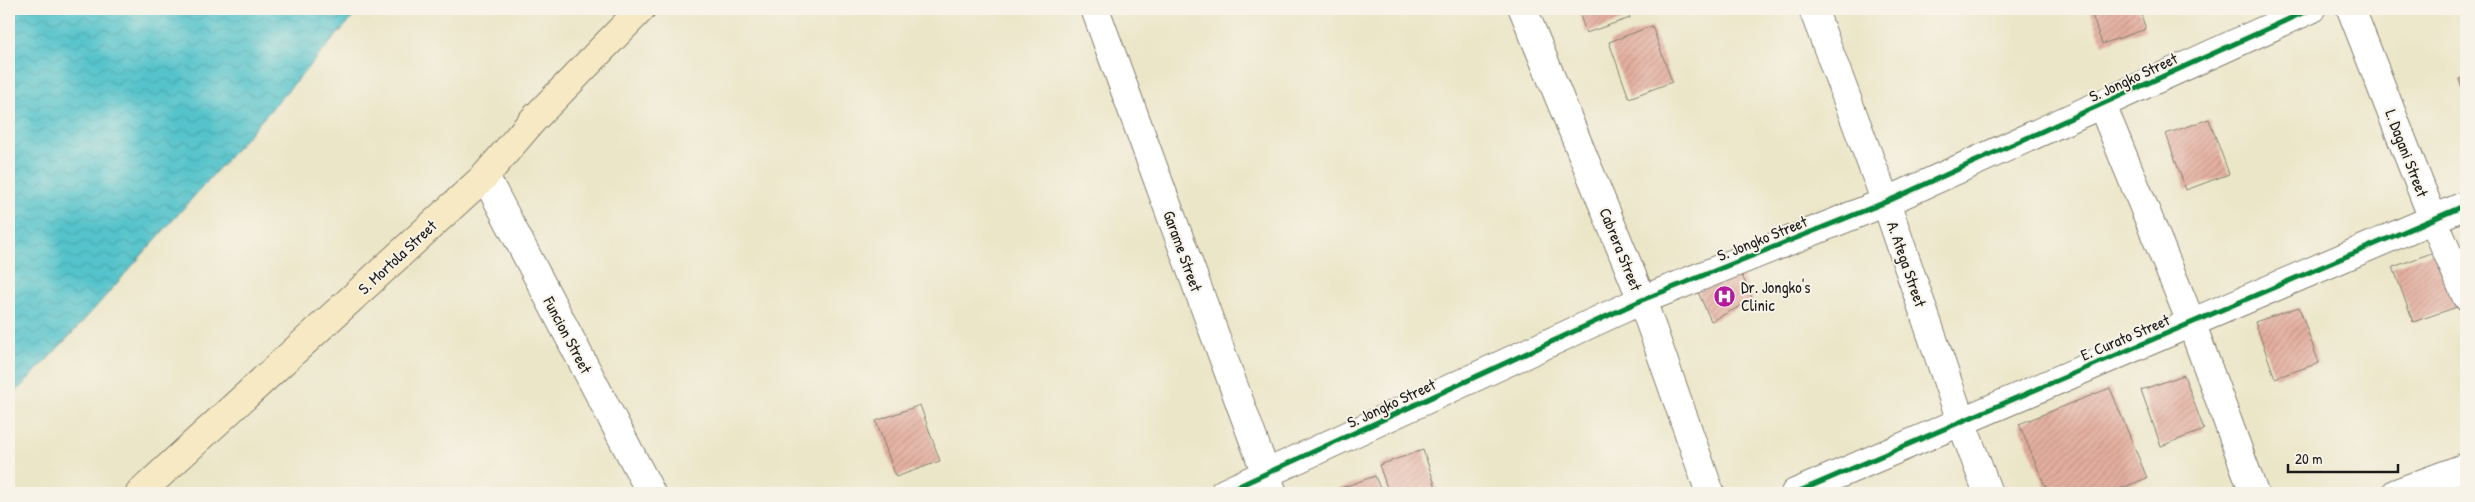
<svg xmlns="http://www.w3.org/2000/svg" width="2475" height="502" viewBox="0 0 2475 502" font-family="'Patrick Hand',sans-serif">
	<defs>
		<pattern id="water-waves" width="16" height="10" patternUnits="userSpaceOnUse" patternTransform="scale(1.25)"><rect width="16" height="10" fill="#55c3cb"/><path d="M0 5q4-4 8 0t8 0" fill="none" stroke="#49a7ae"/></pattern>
		<pattern id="building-hatch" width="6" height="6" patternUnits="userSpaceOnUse" patternTransform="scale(1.25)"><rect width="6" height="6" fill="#e3ae9f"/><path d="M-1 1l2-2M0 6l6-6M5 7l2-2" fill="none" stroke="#c29588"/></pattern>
	</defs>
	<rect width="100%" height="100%" fill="#f7f3e8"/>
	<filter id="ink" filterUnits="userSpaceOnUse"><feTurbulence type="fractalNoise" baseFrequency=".02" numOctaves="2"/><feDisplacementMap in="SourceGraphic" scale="10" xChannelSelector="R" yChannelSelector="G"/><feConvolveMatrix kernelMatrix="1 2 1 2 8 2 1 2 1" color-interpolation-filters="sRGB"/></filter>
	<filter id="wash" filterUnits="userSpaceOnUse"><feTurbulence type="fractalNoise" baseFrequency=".0096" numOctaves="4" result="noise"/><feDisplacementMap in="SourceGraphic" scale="20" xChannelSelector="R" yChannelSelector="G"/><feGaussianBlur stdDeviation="1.12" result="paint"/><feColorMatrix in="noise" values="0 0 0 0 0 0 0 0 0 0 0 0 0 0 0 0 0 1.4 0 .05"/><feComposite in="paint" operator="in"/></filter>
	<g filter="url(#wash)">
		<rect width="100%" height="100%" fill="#ece6c9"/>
		<!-- water -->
		<polygon fill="url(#water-waves)" stroke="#387074" points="9,9 360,9 78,327 9,399"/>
		<g id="blocks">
			<!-- building -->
			<g fill="url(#building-hatch)">
				<polygon points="1578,9 1627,9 1630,18 1586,33"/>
				<polygon points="2090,9 2139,9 2146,29 2102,44"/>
				<polygon points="1652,26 1672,82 1629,98 1609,42"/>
				<polygon points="2466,77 2466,99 2459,79"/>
				<polygon points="2209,119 2229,174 2186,190 2166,134"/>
				<polygon points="2437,251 2457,307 2413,322 2393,267"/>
				<polygon points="1740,271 1753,300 1711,321 1698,292"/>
				<polygon points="2299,307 2319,363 2275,378 2255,322"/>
				<polygon points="2184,375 2204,430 2161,446 2141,390"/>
				<polygon points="2110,388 2147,478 2109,493 2048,493 2019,424"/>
				<polygon points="920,405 940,461 896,477 876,421"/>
				<polygon points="1423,450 1438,493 1389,493 1379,465"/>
				<polygon points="1375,476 1382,493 1332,493 1332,491"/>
			</g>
		</g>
	</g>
	<g filter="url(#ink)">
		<use href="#blocks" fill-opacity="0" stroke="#848172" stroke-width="1"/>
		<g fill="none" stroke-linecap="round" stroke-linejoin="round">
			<defs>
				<g id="street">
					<polyline points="1095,9 1273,493"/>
					<polyline points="1523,9 1642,300 1710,493"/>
					<polyline points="1813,9 1886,202 1961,421 1988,493"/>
					<polyline points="2351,9 2433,219 2466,296"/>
					<polyline points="2102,105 2191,322 2254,493"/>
					<polyline points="485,176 651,493"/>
					<polyline points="1224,493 1642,300 1886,202 2311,9"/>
					<polyline points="1795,493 2466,205"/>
					<polyline points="2396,493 2466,467"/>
				</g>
				<polyline id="secondary" points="140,493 485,176 533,120 641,9"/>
			</defs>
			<!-- street casing -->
			<use href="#street" stroke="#848172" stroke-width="30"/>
			<!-- secondary casing -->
			<use href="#secondary" stroke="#848172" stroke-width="30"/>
			<!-- street -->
			<use href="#street" stroke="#fff" stroke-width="28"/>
			<!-- secondary -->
			<use href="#secondary" stroke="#f6e9c3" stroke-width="28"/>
			<defs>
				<g id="cycleway">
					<polyline points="1224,493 1642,300 1886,202 2311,9"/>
					<polyline points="1795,493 2466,205"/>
				</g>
			</defs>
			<!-- cycleway casing -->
			<use href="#cycleway" stroke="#f7f3e8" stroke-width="8"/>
			<!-- cycleway -->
			<use href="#cycleway" stroke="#00873e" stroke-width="5"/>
		</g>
	</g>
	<!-- icons -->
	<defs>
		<symbol id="hospital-disc" viewBox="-11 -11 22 22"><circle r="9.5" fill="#b5179e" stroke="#f7f3e8"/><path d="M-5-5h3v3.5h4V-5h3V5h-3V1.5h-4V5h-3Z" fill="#fff"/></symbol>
	</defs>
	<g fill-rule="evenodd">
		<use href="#hospital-disc" x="1712" y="284" width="25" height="25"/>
	</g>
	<g text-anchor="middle" stroke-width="4" stroke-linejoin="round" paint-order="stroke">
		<!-- street labels -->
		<g font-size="16" fill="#1c1c1c" stroke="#f7f3e8">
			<text transform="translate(2133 77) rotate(-25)" y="6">S. Jongko Street</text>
			<text transform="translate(2407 153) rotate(69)" y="6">L. Dagani Street</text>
			<text transform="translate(1762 238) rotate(-22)" y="6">S. Jongko Street</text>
			<text transform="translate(1621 249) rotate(68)" y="6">Cabrera Street</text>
			<text transform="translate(1183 251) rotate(70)" y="6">Garame Street</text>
			<text transform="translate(397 257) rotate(-43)" y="6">S. Mortola Street</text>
			<text transform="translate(1907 264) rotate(71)" y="6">A. Atega Street</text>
			<text transform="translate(568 335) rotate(62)" y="6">Funcion Street</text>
			<text transform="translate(2125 337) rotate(-23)" y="6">E. Curato Street</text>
			<text transform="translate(1391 403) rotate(-25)" y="6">S. Jongko Street</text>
		</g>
		<!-- poi labels -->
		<g font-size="16" fill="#1c1c1c" stroke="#f7f3e8" text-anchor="start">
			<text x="1741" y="293">Dr. Jongko's<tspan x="1741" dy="18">Clinic</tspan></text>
		</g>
	</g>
	<!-- margin -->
	<rect width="2475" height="502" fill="none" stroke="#f7f3e8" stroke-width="30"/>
	<!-- scale -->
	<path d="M2288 464v8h110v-8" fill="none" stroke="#1c1c1c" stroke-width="2.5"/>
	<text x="2295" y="464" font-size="15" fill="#1c1c1c" stroke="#f7f3e8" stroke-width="4" paint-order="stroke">20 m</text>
</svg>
